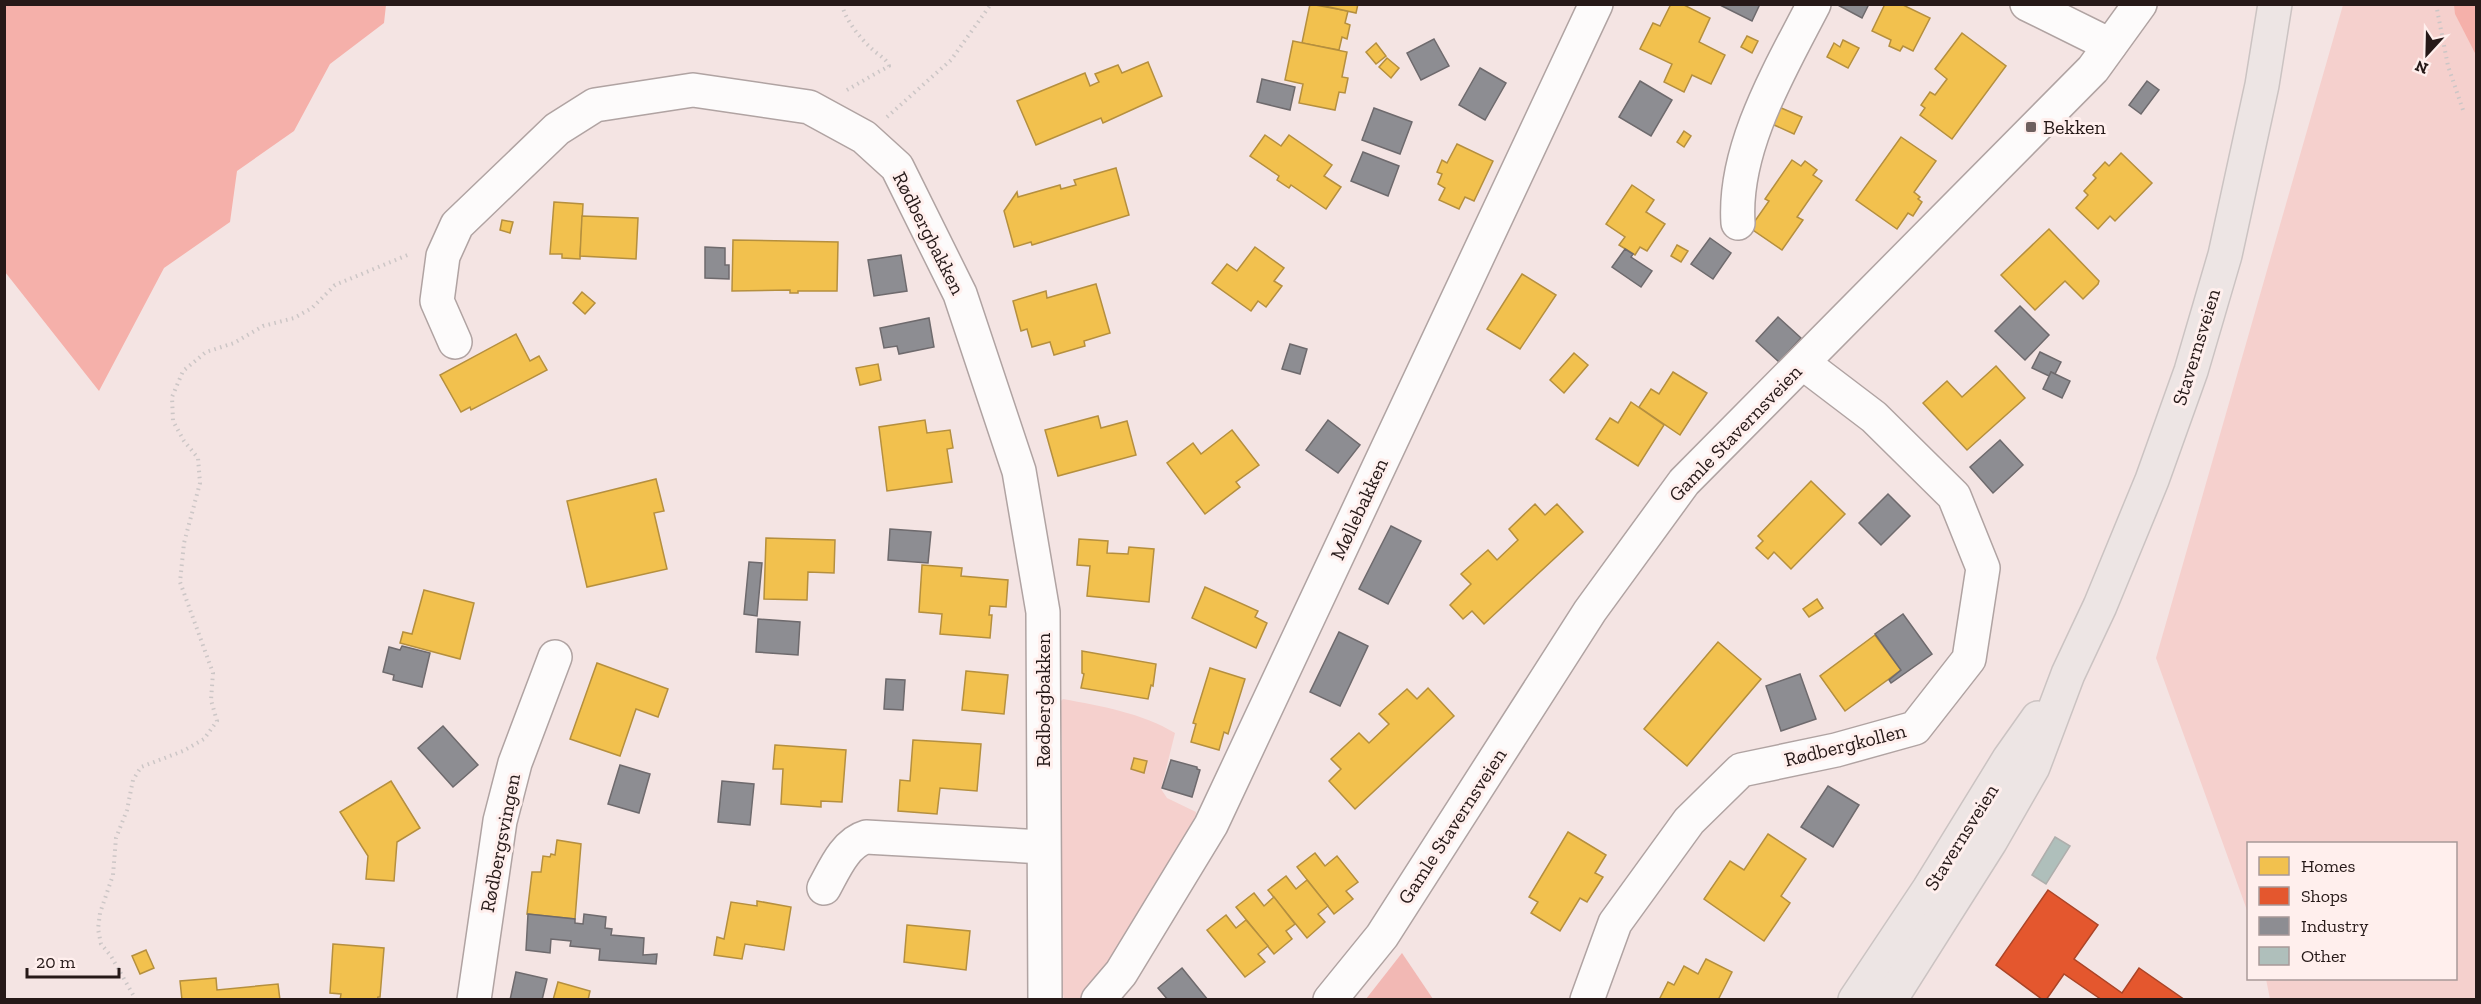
<svg xmlns="http://www.w3.org/2000/svg" width="2481" height="1004" viewBox="0 0 2481 1004" font-family="'Zilla Slab',serif">
	<rect width="100%" height="100%" fill="#f4e4e3"/>
	<!-- green -->
	<g fill="#f5d0cd">
		<polygon points="2343,5 2476,5 2476,999 2270,999 2266,979 2456,978 2456,844 2248,844 2248,913 2156,658"/>
		<path d="M1063,699C1101,706 1142,713 1175,733L1161,789L1167,798L1196,812L1195,820L1120,955L1083,999H1064L1062,989V748L1060,702Z"/>
	</g>
	<!-- forest -->
	<polygon fill="#f2b8b4" points="1402,953 1433,999 1366,999"/>
	<!-- water -->
	<g fill="#f5b0aa">
		<polygon points="4,5 386,5 384,23 330,64 294,131 237,171 230,222 164,268 99,391 5,272"/>
		<polygon points="2454,5 2476,5 2476,55 2455,14"/>
	</g>
	<!-- homes -->
	<g fill="#f2c14e" stroke="#b58f3e" stroke-width="1.5">
		<polygon points="1310,4 1348,11 1345,23 1350,25 1347,39 1342,37 1339,50 1302,43"/>
		<polygon points="1316,4 1358,4 1356,13"/>
		<polygon points="1671,4 1682,4 1710,18 1699,42 1725,55 1711,84 1692,75 1684,92 1664,82 1672,64 1640,49 1653,23 1660,26"/>
		<polygon points="1885,4 1901,4 1930,18 1913,51 1903,46 1900,51 1889,46 1891,40 1872,31"/>
		<polygon points="1962,33 2006,66 1952,139 1920,115 1925,108 1921,105 1930,92 1935,95 1947,79 1935,69"/>
		<polygon points="1747,36 1758,41 1752,53 1741,47"/>
		<polygon points="1843,40 1859,48 1848,68 1827,57 1834,43 1840,47"/>
		<polygon points="1293,41 1347,52 1342,77 1348,78 1345,93 1339,92 1335,110 1299,103 1303,84 1285,80"/>
		<polygon points="1376,43 1386,56 1376,64 1366,52"/>
		<polygon points="1387,58 1399,68 1391,78 1379,67"/>
		<polygon points="1148,62 1162,96 1103,123 1101,118 1036,145 1017,101 1085,73 1090,86 1099,82 1095,74 1118,65 1122,73"/>
		<polygon points="1779,107 1802,117 1794,134 1772,124"/>
		<polygon points="1684,131 1691,136 1684,147 1677,142"/>
		<polygon points="1265,135 1281,146 1289,135 1332,165 1324,176 1341,187 1326,209 1291,185 1289,188 1277,180 1279,176 1250,156"/>
		<polygon points="1901,137 1936,161 1914,192 1920,197 1918,199 1922,202 1913,216 1908,213 1897,229 1856,200"/>
		<polygon points="1457,144 1493,161 1474,201 1465,197 1459,209 1439,200 1445,188 1438,184 1442,174 1437,172 1442,160 1447,163"/>
		<polygon points="2121,153 2152,183 2115,221 2110,216 2098,229 2076,208 2088,195 2084,191 2096,178 2093,175 2105,162 2109,166"/>
		<polygon points="1792,160 1801,166 1805,161 1817,170 1813,175 1822,181 1797,217 1803,220 1782,250 1750,228 1769,201 1765,199"/>
		<polygon points="1116,168 1129,215 1032,245 1031,242 1014,247 1004,211 1017,192 1018,197 1060,185 1061,189 1076,185 1074,180"/>
		<polygon points="1632,185 1654,200 1646,212 1665,224 1647,251 1640,247 1635,255 1619,245 1625,237 1606,224"/>
		<polygon points="554,202 583,204 580,259 562,258 562,254 550,254"/>
		<polygon points="582,216 638,218 636,259 580,256"/>
		<polygon points="502,220 513,222 510,233 500,230"/>
		<polygon points="2049,229 2099,281 2098,284 2083,299 2065,281 2035,310 2001,275"/>
		<polygon points="733,240 838,242 837,291 798,291 798,293 790,293 790,290 732,291"/>
		<polygon points="1677,245 1688,251 1681,262 1671,256"/>
		<polygon points="1255,247 1284,268 1274,281 1282,286 1266,307 1258,301 1251,311 1212,283 1227,264 1237,271"/>
		<polygon points="1522,274 1556,295 1520,349 1487,329"/>
		<polygon points="1096,284 1110,333 1084,341 1085,346 1054,355 1050,342 1032,347 1027,329 1021,331 1013,301 1046,291 1047,298"/>
		<polygon points="582,292 595,303 585,314 573,303"/>
		<polygon points="516,334 530,361 539,356 547,370 471,410 470,407 461,412 440,375"/>
		<polygon points="1574,353 1588,365 1564,393 1550,380"/>
		<polygon points="878,364 881,380 860,385 856,368"/>
		<polygon points="1996,366 2025,398 1967,450 1923,403 1947,381 1962,397"/>
		<polygon points="1673,372 1707,393 1680,435 1639,407 1651,389 1659,394"/>
		<polygon points="1631,402 1664,425 1638,466 1596,439 1610,418 1618,423"/>
		<polygon points="1098,416 1101,428 1127,421 1136,455 1058,476 1045,430"/>
		<polygon points="925,420 927,433 950,430 953,448 947,449 952,482 887,491 879,427"/>
		<polygon points="1232,430 1259,465 1236,482 1240,487 1205,514 1167,463 1193,443 1201,454"/>
		<polygon points="656,479 664,511 654,513 667,569 587,587 567,501"/>
		<polygon points="1811,481 1845,514 1791,569 1774,552 1768,559 1756,548 1763,541 1758,536"/>
		<polygon points="1535,504 1545,515 1557,504 1583,532 1484,624 1472,611 1463,619 1450,605 1471,584 1461,574 1488,550 1497,560 1518,540 1509,529"/>
		<polygon points="766,538 835,540 834,573 808,572 807,600 764,599"/>
		<polygon points="1079,539 1108,541 1107,553 1128,554 1129,547 1154,549 1149,602 1087,596 1090,566 1077,565"/>
		<polygon points="922,565 962,568 961,576 1008,580 1006,607 990,606 989,615 992,615 990,638 940,634 942,614 919,612"/>
		<polygon points="1205,587 1258,611 1255,617 1267,623 1256,648 1192,618"/>
		<polygon points="424,590 474,603 460,659 400,643 403,632 412,634"/>
		<polygon points="1817,599 1823,608 1809,617 1803,609"/>
		<polygon points="1875,635 1901,670 1845,711 1820,676"/>
		<polygon points="1718,642 1761,679 1687,766 1644,729"/>
		<polygon points="1082,651 1156,664 1153,686 1151,685 1148,699 1081,688 1084,674 1082,673"/>
		<polygon points="597,663 668,689 658,717 636,709 620,756 570,739"/>
		<polygon points="1210,668 1245,679 1228,734 1224,732 1219,750 1191,742 1196,724 1193,723"/>
		<polygon points="966,671 1008,675 1004,714 962,710"/>
		<polygon points="1428,688 1454,716 1355,809 1329,781 1341,769 1331,759 1359,733 1369,743 1389,724 1379,714 1407,689 1417,699"/>
		<polygon points="913,740 981,744 977,791 940,788 937,814 898,811 900,780 910,781"/>
		<polygon points="775,745 846,750 842,802 821,801 821,807 781,804 783,769 773,769"/>
		<polygon points="1134,758 1147,761 1144,773 1131,769"/>
		<polygon points="391,781 420,828 397,842 394,881 366,879 368,856 340,812"/>
		<polygon points="1568,832 1606,855 1595,873 1603,877 1587,902 1580,898 1560,931 1531,913 1538,902 1529,897"/>
		<polygon points="1768,834 1806,859 1781,896 1790,903 1764,941 1704,899 1730,861 1744,870"/>
		<polygon points="557,840 581,844 575,919 527,914 532,872 541,872 543,856 550,857 551,854 555,855"/>
		<polygon points="1315,853 1325,866 1337,856 1358,882 1346,891 1353,899 1334,914 1297,867"/>
		<polygon points="1286,876 1296,889 1307,880 1328,906 1318,914 1325,922 1307,938 1268,890"/>
		<polygon points="1254,893 1264,906 1274,897 1295,924 1286,931 1292,939 1274,954 1236,907"/>
		<polygon points="757,901 791,907 784,950 745,944 742,959 714,955 717,937 724,939 731,902 757,906"/>
		<polygon points="1226,915 1236,928 1246,920 1268,946 1258,954 1265,962 1245,977 1207,930"/>
		<polygon points="907,925 970,931 966,970 904,962"/>
		<polygon points="333,944 384,948 380,997 378,997 377,1000 340,1000 341,994 330,993"/>
		<polygon points="146,950 154,968 140,974 132,956"/>
		<polygon points="1706,959 1732,972 1718,1000 1659,1000 1668,982 1674,985 1684,966 1698,974"/>
		<polygon points="216,978 217,990 278,984 280,1000 182,1000 180,981"/>
		<polygon points="558,982 590,991 588,1000 553,1000"/>
	</g>
	<!-- shops -->
	<polygon fill="#e4572e" stroke="#ab4427" stroke-width="1.5" points="2048,890 2098,925 2074,959 2122,993 2139,968 2185,1000 2102,1000 2064,974 2046,1000 2043,1000 1996,965"/>
	<!-- industry -->
	<g fill="#8d8d92" stroke="#6e6a6d" stroke-width="1.5">
		<polygon points="1718,4 1760,4 1752,21"/>
		<polygon points="1836,4 1869,4 1862,18"/>
		<polygon points="1434,39 1449,66 1421,80 1407,53"/>
		<polygon points="1480,68 1506,83 1485,120 1459,105"/>
		<polygon points="1262,79 1295,87 1290,110 1257,102"/>
		<polygon points="1640,81 1672,100 1651,136 1619,117"/>
		<polygon points="2147,81 2159,90 2141,114 2129,105"/>
		<polygon points="1374,108 1412,122 1400,154 1362,140"/>
		<polygon points="1363,152 1399,166 1388,196 1351,181"/>
		<polygon points="1710,238 1731,253 1713,279 1691,264"/>
		<polygon points="705,247 725,248 725,265 729,265 729,279 705,278"/>
		<polygon points="1625,249 1633,254 1631,257 1652,271 1641,287 1612,267"/>
		<polygon points="901,255 907,291 874,296 868,260"/>
		<polygon points="2020,306 2049,335 2025,360 1995,331"/>
		<polygon points="1778,317 1801,338 1779,362 1756,341"/>
		<polygon points="929,318 934,347 899,354 897,346 884,348 880,328"/>
		<polygon points="1290,344 1307,349 1300,374 1282,369"/>
		<polygon points="2040,352 2061,362 2055,374 2051,372 2049,376 2032,368"/>
		<polygon points="2051,372 2070,381 2062,398 2043,389"/>
		<polygon points="1328,420 1360,445 1338,473 1306,450"/>
		<polygon points="2000,440 2023,465 1993,493 1970,467"/>
		<polygon points="1888,494 1910,516 1881,545 1859,523"/>
		<polygon points="1391,526 1421,541 1388,604 1359,589"/>
		<polygon points="890,529 931,532 928,563 888,560"/>
		<polygon points="749,562 762,563 757,616 744,614"/>
		<polygon points="1903,614 1932,654 1891,683 1889,680 1901,670 1875,634"/>
		<polygon points="758,619 800,622 798,655 756,652"/>
		<polygon points="1339,632 1368,646 1340,706 1310,692"/>
		<polygon points="402,646 430,653 422,687 393,680 394,675 383,672 389,647 400,650"/>
		<polygon points="1800,674 1816,719 1781,731 1766,686"/>
		<polygon points="886,679 905,680 903,710 884,709"/>
		<polygon points="443,726 478,765 453,787 418,748"/>
		<polygon points="1171,760 1197,767 1197,769 1200,770 1192,797 1162,788"/>
		<polygon points="620,765 650,774 639,813 608,804"/>
		<polygon points="722,781 754,784 750,825 718,822"/>
		<polygon points="1828,786 1859,805 1833,847 1801,827"/>
		<polygon points="528,914 575,919 575,923 583,924 584,914 606,917 605,928 612,929 611,935 644,938 643,955 657,954 656,964 599,960 600,949 570,946 571,941 551,939 550,953 526,950"/>
		<polygon points="1182,968 1208,1000 1168,1000 1158,988"/>
		<polygon points="516,972 547,979 542,1000 510,1000"/>
	</g>
	<!-- building -->
	<polygon fill="#afbfbb" stroke="#aeaeac" stroke-width="1.5" points="2055,837 2070,846 2046,884 2032,875"/>
	<g fill="none" stroke-linecap="round" stroke-linejoin="round">
		<defs>
			<g id="minor">
				<polyline points="2027,4 2110,45"/>
				<path d="M1738,223C1733,148 1780,70 1814,4"/>
				<polyline points="455,342 437,301 443,256 457,225 557,129 595,105 693,90 809,107 864,137 897,167 960,294 1019,471 1043,612 1045,1000"/>
				<path d="M824,888C834,870 845,843 866,837L1043,847"/>
				<polyline points="474,1000 500,821 515,763 555,657"/>
				<polyline points="1098,1000 1121,973 1211,825 1596,4"/>
				<polyline points="1330,1000 1382,936 1590,611 1684,482 2093,69 2140,4"/>
				<polyline points="1587,1000 1615,923 1689,821 1741,770 1836,750 1915,728 1969,659 1983,568 1954,496 1874,417 1803,363"/>
			</g>
			<g id="major">
				<polyline points="1855,1000 1929,889 2009,759 2038,718"/>
				<polyline points="1890,1000 1990,842 2033,767 2068,674 2100,606 2152,480 2191,371 2225,255 2262,85 2275,4"/>
			</g>
		</defs>
		<!-- minor casing -->
		<use href="#minor" stroke="#b0a3a2" stroke-width="36"/>
		<!-- major casing -->
		<use href="#major" stroke="#cbc3c2" stroke-width="36"/>
		<!-- path -->
		<g stroke="#ccc6c6" stroke-width="4" stroke-dasharray="1.5 4.5" stroke-linecap="butt">
			<path d="M842,4C845,20 860,38 872,49C878,55 886,58 889,66L845,91"/>
			<polyline points="2436,4 2448,66 2463,110"/>
			<polyline points="887,117 951,60 991,4"/>
			<polyline points="136,1000 111,956 101,944 98,929 100,913 113,875 116,838 127,810 133,780 141,767 183,751 204,739 217,721 211,700 213,673 180,582 184,543 200,483 198,458 184,441 173,421 172,397 183,371 206,352 234,343 263,326 294,318 312,308 335,285 410,254"/>
		</g>
		<!-- minor -->
		<use href="#minor" stroke="#fdfbfb" stroke-width="33"/>
		<!-- major -->
		<use href="#major" stroke="#ede5e4" stroke-width="33"/>
	</g>
	<!-- markers -->
	<rect fill="#6e605f" stroke="#ffefed" stroke-width="2" x="2025" y="121" width="12" height="12" rx="3"/>
	<g text-anchor="middle" stroke-width="6" stroke-linejoin="round" paint-order="stroke">
		<!-- poi labels -->
		<g font-size="20" fill="#261918" stroke="#ffefed" text-anchor="start">
			<text x="2043" y="134">Bekken</text>
		</g>
		<!-- street labels -->
		<g font-size="20" fill="#261918" stroke="#ffefed">
			<text transform="translate(929 233) rotate(63)" y="7">Rødbergbakken</text>
			<text transform="translate(2196 347) rotate(-73)" y="7">Stavernsveien</text>
			<text transform="translate(1735 433) rotate(-46)" y="7">Gamle Stavernsveien</text>
			<text transform="translate(1359 509) rotate(-65)" y="7">Møllebakken</text>
			<text transform="translate(1043 700) rotate(-90)" y="7">Rødbergbakken</text>
			<text transform="translate(1845 745) rotate(-14)" y="7">Rødbergkollen</text>
			<text transform="translate(1452 826) rotate(-57)" y="7">Gamle Stavernsveien</text>
			<text transform="translate(1961 837) rotate(-58)" y="7">Stavernsveien</text>
			<text transform="translate(500 843) rotate(-79)" y="7">Rødbergsvingen</text>
		</g>
	</g>
	<!-- border -->
	<rect width="2481" height="1004" fill="none" stroke="#261918" stroke-width="12"/>
	<!-- legend -->
	<rect x="2247" y="842" width="210" height="138" fill="#ffefed" stroke="#a89998" stroke-width="1.5"/>
	<rect x="2259" y="857" width="30" height="18" fill="#f2c14e" stroke="#a89998" stroke-width="1.5"/>
	<text x="2301" y="872" font-size="18" fill="#261918">Homes</text>
	<rect x="2259" y="887" width="30" height="18" fill="#e4572e" stroke="#a89998" stroke-width="1.5"/>
	<text x="2301" y="902" font-size="18" fill="#261918">Shops</text>
	<rect x="2259" y="917" width="30" height="18" fill="#8d8d92" stroke="#a89998" stroke-width="1.5"/>
	<text x="2301" y="932" font-size="18" fill="#261918">Industry</text>
	<rect x="2259" y="947" width="30" height="18" fill="#afbfbb" stroke="#a89998" stroke-width="1.5"/>
	<text x="2301" y="962" font-size="18" fill="#261918">Other</text>
	<!-- north arrow -->
	<g transform="translate(2427 54) rotate(202)" stroke="#ffefed" stroke-width="4.5" paint-order="stroke">
	<path d="M0-4.5L10 22L0 15L-10 22Z" fill="#261918"/>
	<text y="-9" font-size="16" font-weight="bold" text-anchor="middle" fill="#261918">N</text>
	</g>
	<!-- scale -->
	<path d="M27 968v9h92v-9" fill="none" stroke="#261918" stroke-width="3"/>
	<text x="36" y="968" font-size="18" fill="#261918" stroke="#ffefed" stroke-width="4.5" paint-order="stroke">20 m</text>
</svg>
